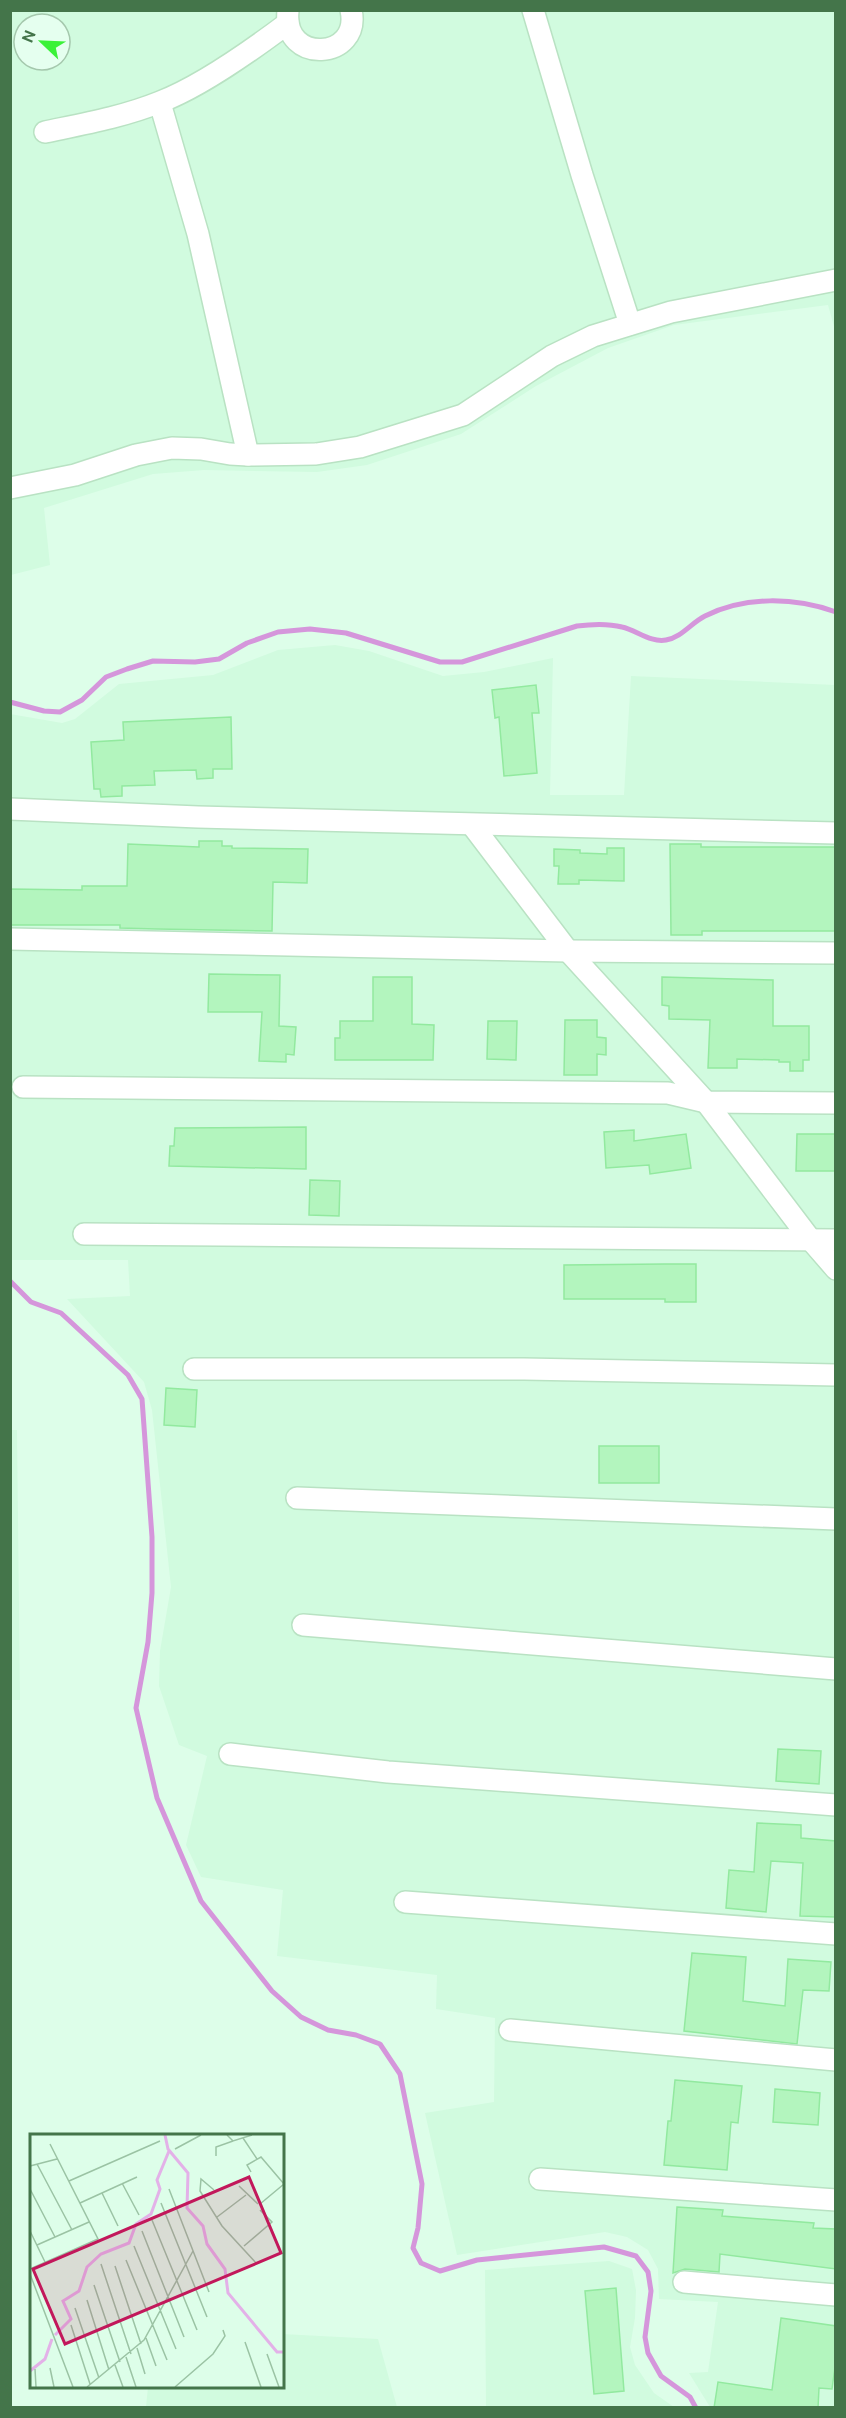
<svg xmlns="http://www.w3.org/2000/svg" width="846" height="2418" viewBox="0 0 846 2418" font-family="Ubuntu,sans-serif">
	<rect width="100%" height="100%" fill="#ddfee9"/>
	<!-- residential -->
	<g fill="#d1fbdf" fill-rule="evenodd">
		<path d="M10,11H835V330L828,305L674,325L608,348L536,386L461,434L367,465L317,472L204,470L153,474L44,508L50,565L11,575ZM24,24H60V60H24Z"/>
		<polygon points="335,645 369,651 443,676 484,672 553,658 550,795 624,795 631,676 835,685 835,2407 710,2407 689,2373 708,2372 718,2302 659,2299 658,2269 648,2250 627,2237 605,2232 457,2255 425,2113 494,2102 495,2018 436,2009 437,1975 277,1956 283,1890 201,1877 186,1845 207,1756 179,1745 159,1686 160,1651 171,1587 152,1410 144,1382 67,1299 130,1296 128,1260 11,1260 10,714 62,723 75,719 119,684 213,675 278,650"/>
		<polygon points="10,1430 17,1430 20,1700 11,1700"/>
		<polygon points="609,2261 632,2269 636,2290 635,2318 630,2347 635,2365 654,2393 674,2407 486,2407 485,2270"/>
		<polygon points="282,2334 378,2339 397,2407 146,2407 148,2387 282,2386"/>
	</g>
	<g fill="none" stroke-linecap="round" stroke-linejoin="round">
		<!-- stream -->
		<g stroke="#d596db" stroke-width="5">
			<path d="M10,702L44,711L60,712L82,700L106,677L127,669L153,661L195,662L219,659L247,643L278,632L310,629L346,633L440,662H462L577,626C592,624 607,623 622,627C636,630 651,643 666,640C682,637 691,623 705,616C745,596 794,597 836,612"/>
			<polyline points="10,1281 31,1302 61,1313 128,1375 142,1399 152,1537 152,1593 148,1642 136,1708 157,1798 201,1901 272,1991 301,2017 328,2030 356,2035 380,2044 400,2074 422,2184 418,2228 413,2248 421,2263 440,2271 477,2260 604,2247 636,2256 648,2272 651,2291 645,2337 648,2353 661,2376 690,2397 696,2408"/>
		</g>
	</g>
	<!-- building -->
	<g fill="#b3f5be" stroke="#92e99f" stroke-width="1.5">
		<polygon points="536,685 539,713 532,713 537,773 504,776 499,717 495,718 492,690"/>
		<polygon points="231,717 232,769 213,769 213,778 197,779 196,770 154,771 155,785 122,786 122,796 101,797 100,789 94,789 91,742 124,740 123,722"/>
		<polygon points="199,841 222,841 222,846 232,846 232,848 308,849 307,883 273,882 272,931 157,929 120,928 120,925 10,925 10,889 82,890 82,886 127,886 128,844 199,847"/>
		<polygon points="670,844 701,844 701,847 836,847 836,931 702,931 702,935 671,935"/>
		<polygon points="607,848 624,848 624,881 579,880 579,884 558,884 559,866 554,866 554,849 580,850 580,853 607,854"/>
		<polygon points="209,974 280,975 279,1026 296,1027 294,1055 286,1054 286,1062 259,1061 262,1012 208,1012"/>
		<polygon points="373,977 412,977 412,1024 434,1025 433,1060 335,1060 335,1038 340,1038 340,1021 373,1021"/>
		<polygon points="662,977 773,980 773,1026 809,1026 809,1060 803,1060 803,1071 790,1071 790,1062 779,1062 779,1060 737,1059 737,1068 708,1068 710,1020 669,1019 669,1006 662,1005"/>
		<polygon points="565,1020 597,1020 597,1037 606,1038 606,1055 597,1054 597,1075 564,1075"/>
		<polygon points="488,1021 517,1021 516,1060 487,1059"/>
		<polygon points="306,1127 306,1169 169,1166 170,1146 174,1146 175,1128"/>
		<polygon points="634,1130 634,1141 686,1134 691,1168 650,1174 649,1165 606,1168 604,1132"/>
		<polygon points="797,1134 836,1134 836,1171 796,1171"/>
		<polygon points="310,1180 340,1181 339,1216 309,1215"/>
		<polygon points="665,1264 696,1264 696,1302 665,1302 665,1299 564,1299 564,1265"/>
		<polygon points="166,1388 197,1390 195,1427 164,1425"/>
		<rect x="599" y="1446" width="60" height="37"/>
		<polygon points="778,1749 821,1751 819,1784 776,1781"/>
		<polygon points="757,1823 801,1825 801,1838 836,1841 836,1917 800,1916 803,1863 771,1861 766,1912 726,1908 729,1870 754,1872"/>
		<polygon points="692,1953 746,1957 743,2001 785,2006 788,1959 831,1962 829,1991 803,1990 797,2044 684,2031"/>
		<polygon points="675,2080 742,2086 738,2123 731,2122 727,2170 664,2165 668,2121 671,2121"/>
		<polygon points="775,2089 820,2093 818,2125 773,2122"/>
		<polygon points="677,2207 723,2210 722,2216 814,2223 813,2228 836,2229 836,2269 720,2254 719,2272 685,2269 673,2273"/>
		<polygon points="616,2288 624,2391 594,2394 585,2291"/>
		<polygon points="781,2318 836,2326 836,2360 832,2389 819,2388 818,2408 714,2408 718,2382 772,2390"/>
	</g>
	<g fill="none" stroke-linecap="round" stroke-linejoin="round">
		<defs>
			<g id="street">
				<polyline points="533,10 582,175 630,324"/>
				<path d="M288,11C282,65 362,60 351,10"/>
				<polyline points="160,103 198,234 248,455"/>
				<path d="M45,132C83,124 123,117 160,102C202,86 252,50 288,23"/>
				<polyline points="10,488 75,475 136,455 172,448 201,449 230,454 248,455 316,454 360,447 463,415 552,356 593,336 671,312 836,280"/>
				<polyline points="10,809 198,817 836,833"/>
				<polyline points="472,825 568,951 706,1102 810,1239 836,1269"/>
				<polyline points="10,939 568,951 836,953"/>
				<polyline points="23,1087 668,1093 706,1102 836,1103"/>
				<polyline points="84,1234 836,1240"/>
				<polyline points="194,1369 524,1369 836,1375"/>
				<polyline points="297,1498 836,1519"/>
				<polyline points="303,1625 836,1669"/>
				<polyline points="230,1754 388,1772 836,1805"/>
				<polyline points="405,1902 836,1934"/>
				<polyline points="510,2030 836,2060"/>
				<polyline points="540,2179 836,2200"/>
				<polyline points="684,2282 836,2295"/>
			</g>
		</defs>
		<!-- street casing -->
		<use href="#street" stroke="#b9e2c3" stroke-width="24"/>
		<!-- street -->
		<use href="#street" stroke="#fff" stroke-width="21"/>
	</g>
	<!-- overview -->
	<g transform="translate(30 2134)">
		<rect width="254" height="254" fill="#ddfee9"/>
		<path fill="none" stroke="#e3b1e8" stroke-width="3" d="M135,1L138,15L158,39L157,74L173,92L177,110L195,135L198,159L247,218H254M25,201L41,185L33,167L49,157L57,133L71,120L99,109L106,90L121,80L130,55L127,46L139,17M0,237L15,225L22,205"/>
		<path fill="none" stroke="#9bc3a4" stroke-width="1.5" d="M197,1L203,7L222,1M213,4L227,25M145,15L171,1M186,22V13L203,7M7,30L42,96M0,32L27,25M221,38L217,31L231,23L254,50M39,47L130,7M92,49L109,81M209,52L228,70M0,55L25,103M139,55L179,158M184,56L171,45L170,57L192,92L227,130M72,59L88,92M50,69L107,43M131,69L177,183M230,70L254,50M187,83L216,61M122,86L167,196M0,97L15,128M112,97L154,203M7,111L59,88M104,112L146,215M214,112L242,88L230,76M96,126L137,226M71,130L101,220M85,132L111,210M0,135L68,105L20,10M0,140L43,253M64,151L90,228M57,166L79,236M45,174L69,244M41,191L60,250M116,204L126,232M215,208L231,253M107,214L115,240M237,220L249,253M96,223L106,253M85,231L93,253M20,234L24,253M5,235L6,253M57,253L114,206L163,117M145,253L183,220L195,202L193,196"/>
		<path fill="#c2185b" fill-opacity="0.15" stroke="#c2185b" stroke-width="3" d="M219,43L251,119L35,210L3,135Z"/>
		<rect width="254" height="254" fill="none" stroke="#44754a" stroke-width="3"/>
	</g>
	<!-- border -->
	<rect width="846" height="2418" fill="none" stroke="#44754a" stroke-width="24"/>
	<!-- north arrow -->
	<g transform="translate(42 42) rotate(293)"><circle r="28" fill="#e5ffef" stroke="#a5c8ad" stroke-width="1.5"/>
	<path d="M0-4.5L10 22L0 15L-10 22Z" fill="#3af238"/>
	<text y="-9" font-size="16" font-weight="bold" text-anchor="middle" fill="#44754a">N</text>
	</g>
</svg>
